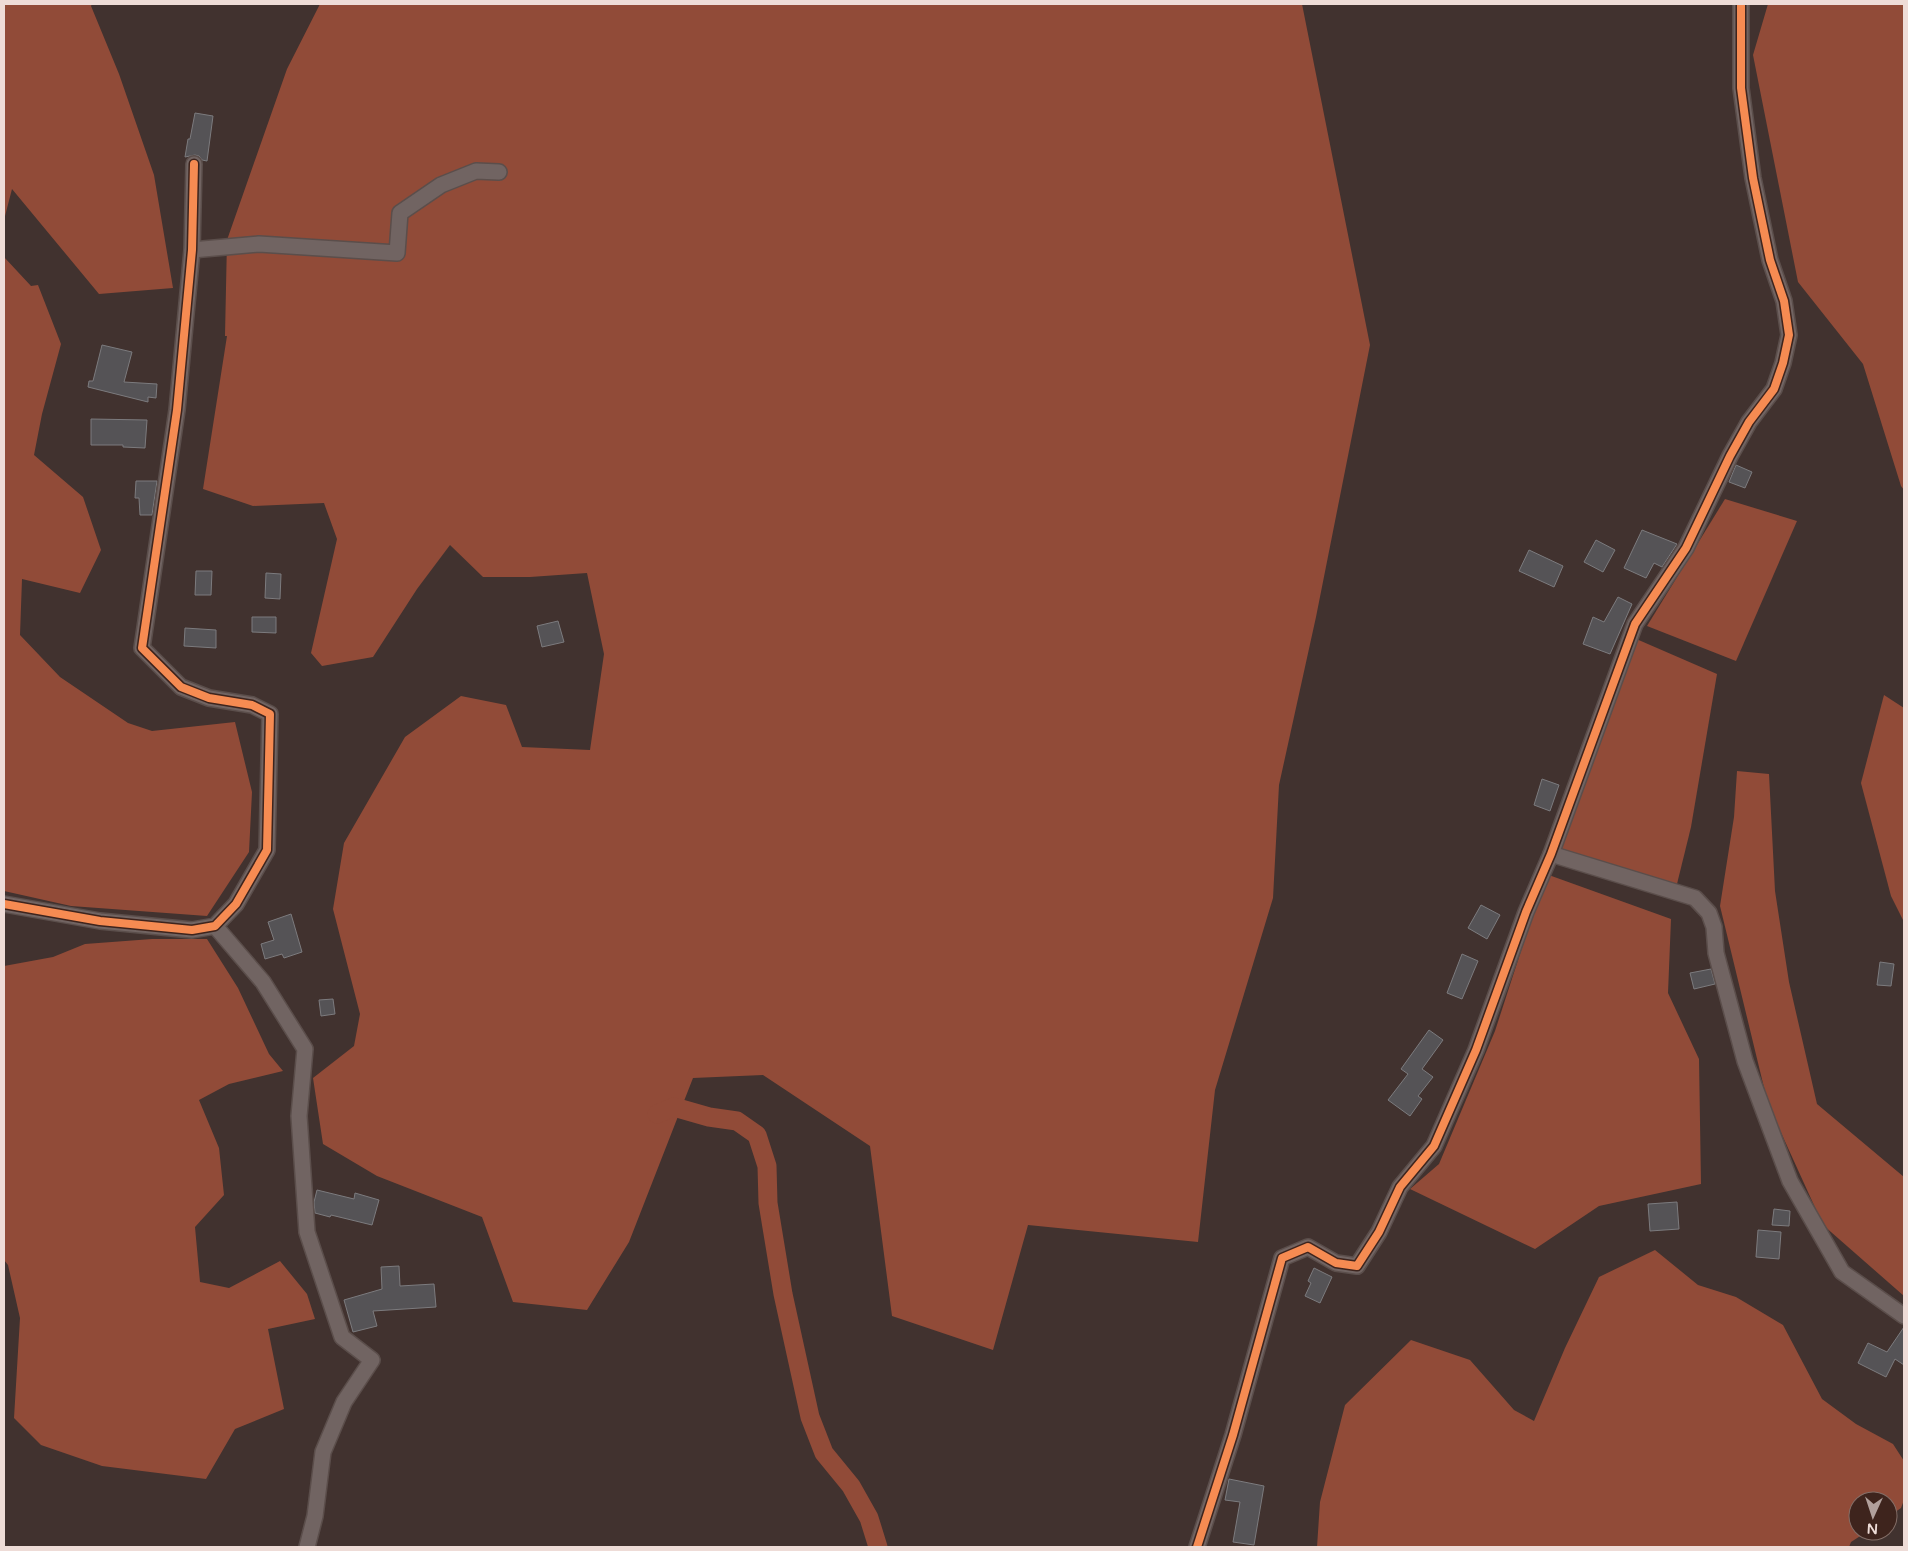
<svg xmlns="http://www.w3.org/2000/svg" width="1908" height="1551" viewBox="0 0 1908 1551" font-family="'Varela Round',sans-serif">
	<rect width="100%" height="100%" fill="#41322f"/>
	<!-- water -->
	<g fill="#914b38">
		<polygon points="4,4 92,4 91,6 119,74 154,175 173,288 99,294 12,189 4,220"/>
		<polygon points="320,4 1302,4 1370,345 1316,617 1279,785 1273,898 1215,1090 1198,1242 1028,1225 993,1350 892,1316 870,1146 763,1075 693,1078 629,1242 587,1310 513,1302 482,1217 377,1176 323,1144 313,1078 354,1046 360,1014 333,909 344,843 405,737 461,696 506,705 522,747 590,750 604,654 587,573 530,577 483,577 450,545 417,589 373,657 322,666 311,653 337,539 324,503 253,506 203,489 227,336 225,336 227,240 287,69"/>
		<polygon points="1768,4 1904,4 1904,490 1901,486 1863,364 1798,282 1753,55"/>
		<polygon points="4,257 31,286 38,285 61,344 42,414 34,455 83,497 101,550 80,593 22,579 20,635 60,677 128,723 152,731 235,722 252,792 249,852 207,916 71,906 4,891"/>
		<polygon points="1725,499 1797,521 1736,661 1647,626"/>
		<polygon points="1634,638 1717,674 1691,827 1676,888 1557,850"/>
		<polygon points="1884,695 1904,708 1904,922 1891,896 1861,783"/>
		<polygon points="1737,771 1769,774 1775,891 1789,982 1817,1104 1904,1177 1904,1296 1823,1225 1768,1104 1720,906 1734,817"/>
		<polygon points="1546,874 1671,919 1668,993 1699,1059 1701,1184 1599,1206 1535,1249 1410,1189 1439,1164 1495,1031"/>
		<polygon points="152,939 207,939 238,988 269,1054 283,1071 229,1084 199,1100 219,1148 224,1195 195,1227 200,1282 229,1288 280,1261 307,1294 315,1319 268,1329 284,1409 235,1429 206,1479 102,1466 41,1445 14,1418 20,1318 8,1265 4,1260 4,966 53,957 85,944"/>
		<polygon points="1655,1250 1698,1285 1736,1297 1783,1325 1822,1399 1856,1424 1893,1444 1904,1461 1904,1500 1901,1508 1888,1517 1888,1501 1858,1501 1858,1531 1868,1531 1851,1542 1849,1547 1317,1547 1320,1502 1345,1405 1411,1340 1470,1360 1514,1410 1534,1421 1565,1348 1599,1277"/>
	</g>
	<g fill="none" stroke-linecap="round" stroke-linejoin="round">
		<!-- canal -->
		<polyline stroke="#914b38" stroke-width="19" points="657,1114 674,1107 709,1117 737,1121 757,1135 767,1166 768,1203 783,1294 810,1417 824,1453 851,1486 869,1518 878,1547"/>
	</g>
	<!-- building -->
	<g fill="#555356" stroke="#7c7b7e">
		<polygon points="195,113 213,116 207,161 202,160 199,156 195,155 185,157 188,139 190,139"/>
		<polygon points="102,345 132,352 124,382 157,384 156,398 148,397 148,402 88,387 89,381 93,381"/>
		<polygon points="91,419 147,420 145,448 123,447 123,445 91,445"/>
		<polygon points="1736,465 1752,472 1745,488 1729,482"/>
		<polygon points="136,481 157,481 152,515 140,515 139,498 135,498"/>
		<polygon points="1642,530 1677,544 1662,567 1654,563 1646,578 1624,568"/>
		<polygon points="1596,540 1615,550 1603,572 1584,562"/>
		<polygon points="1529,550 1563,566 1554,587 1519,571"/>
		<polygon points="196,571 212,571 211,595 195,595"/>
		<polygon points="266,573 281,574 280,599 265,598"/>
		<polygon points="1618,597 1632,604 1610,654 1583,644 1593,617 1604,622"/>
		<polygon points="252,617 276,617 276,633 252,632"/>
		<polygon points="558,621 564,642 542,647 537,626"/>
		<polygon points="185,628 216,630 216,648 184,646"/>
		<polygon points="1542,779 1559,785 1550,811 1534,805"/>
		<polygon points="1481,905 1500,915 1487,939 1468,928"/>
		<polygon points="291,914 302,952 284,958 282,954 265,959 261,944 274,940 268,922"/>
		<polygon points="1462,954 1478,961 1462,999 1447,993"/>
		<polygon points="1880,962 1894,964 1891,986 1877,985"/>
		<polygon points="1711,969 1715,984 1694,989 1690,973"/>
		<polygon points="333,999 335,1014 321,1016 319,1000"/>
		<polygon points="1429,1030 1443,1040 1422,1069 1433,1077 1418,1096 1422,1099 1410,1116 1388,1100 1408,1074 1401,1069"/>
		<polygon points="317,1190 354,1199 355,1193 379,1200 372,1225 331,1215 330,1217 315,1213 314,1202"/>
		<polygon points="1677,1202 1679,1229 1650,1231 1648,1204"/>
		<polygon points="1774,1209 1790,1211 1789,1226 1772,1225"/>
		<polygon points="1758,1230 1781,1232 1779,1259 1756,1257"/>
		<polygon points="399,1266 400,1286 434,1284 436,1307 373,1311 377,1326 353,1332 344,1300 382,1289 381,1267"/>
		<polygon points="1314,1268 1332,1277 1320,1303 1305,1296 1311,1283 1308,1281"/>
		<polygon points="1904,1327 1904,1365 1895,1359 1886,1377 1858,1363 1868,1343 1887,1352"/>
		<polygon points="1229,1479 1264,1486 1254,1545 1233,1542 1240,1502 1225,1500"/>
	</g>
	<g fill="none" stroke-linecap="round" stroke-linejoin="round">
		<defs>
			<g id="minor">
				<polyline points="192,250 259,244 397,253 400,213 441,185 476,171 499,172"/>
				<polyline points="1551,854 1695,898 1709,913 1714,927 1716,953 1745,1061 1790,1181 1842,1272 1904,1316"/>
				<polyline points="4,904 100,921 192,930 215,926 236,904 267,850 270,714 252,705 209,698 181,687 142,648 177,410 192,250 194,164"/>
				<polyline points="215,926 263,982 305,1049 299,1116 307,1232 342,1337 372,1360 344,1402 323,1452 315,1516 307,1547"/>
				<polyline points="1197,1547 1233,1435 1282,1258 1308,1247 1336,1263 1357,1266 1379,1232 1400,1187 1434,1146 1476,1050 1526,912 1551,854 1635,624 1686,548 1730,456 1749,422 1774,389 1783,363 1789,335 1784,301 1770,260 1753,178 1741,88 1741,4"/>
			</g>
		</defs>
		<!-- minor casing -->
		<use href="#minor" stroke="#5b4e4b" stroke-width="18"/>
		<!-- minor -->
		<use href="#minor" stroke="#716462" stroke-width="15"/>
		<defs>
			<g id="cycleway">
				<polyline points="4,904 100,921 192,930 215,926 236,904 267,850 270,714 252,705 209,698 181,687 142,648 177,410 192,250 194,164"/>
				<polyline points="1197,1547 1233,1435 1282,1258 1308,1247 1336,1263 1357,1266 1379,1232 1400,1187 1434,1146 1476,1050 1526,912 1551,854 1635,624 1686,548 1730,456 1749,422 1774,389 1783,363 1789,335 1784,301 1770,260 1753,178 1741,88 1741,4"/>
			</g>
		</defs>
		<!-- cycleway casing -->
		<use href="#cycleway" stroke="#3e241d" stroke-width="11"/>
		<!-- cycleway -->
		<use href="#cycleway" stroke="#f68b52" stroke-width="8"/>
	</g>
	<!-- border -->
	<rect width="1908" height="1551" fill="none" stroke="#eedcd7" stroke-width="10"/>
	<!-- north arrow -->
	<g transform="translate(1873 1516) rotate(183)"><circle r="24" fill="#3e241d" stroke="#846e67"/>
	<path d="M0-4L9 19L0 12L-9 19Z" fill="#b1a09c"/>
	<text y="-8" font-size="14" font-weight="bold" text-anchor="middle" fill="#eedcd7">N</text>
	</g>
</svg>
